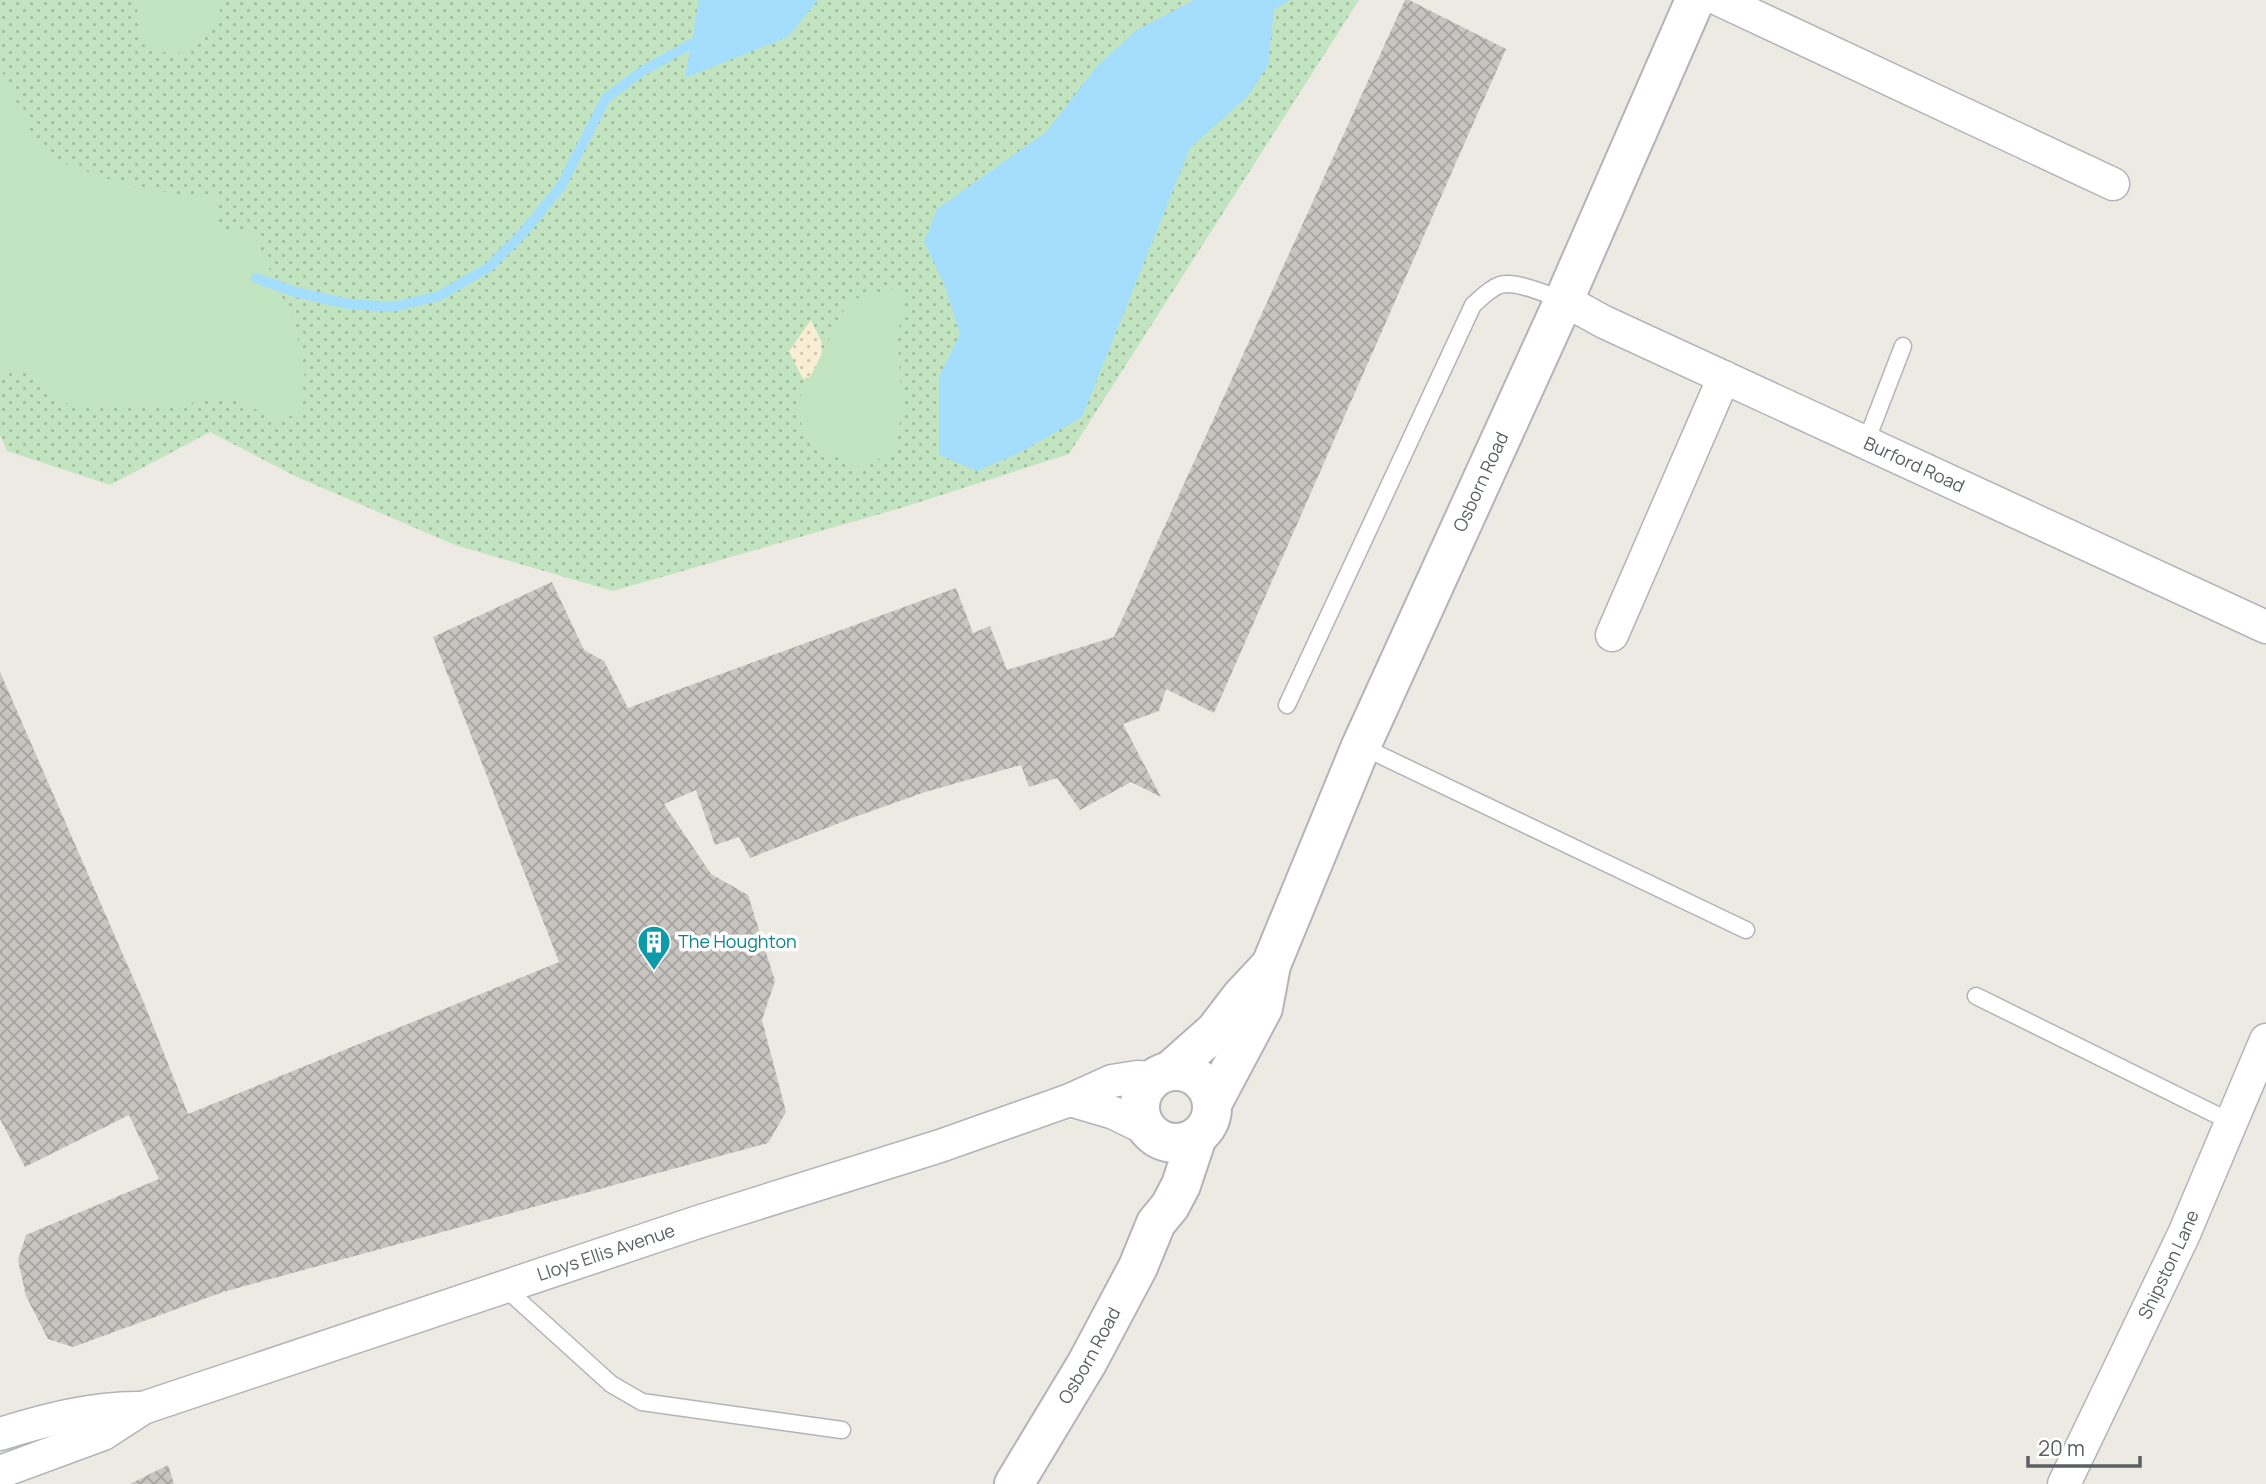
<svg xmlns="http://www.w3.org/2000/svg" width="2266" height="1484" viewBox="0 0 2266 1484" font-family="Manrope,sans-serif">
	<defs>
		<pattern id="grass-dots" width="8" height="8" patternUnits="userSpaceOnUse" patternTransform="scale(1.75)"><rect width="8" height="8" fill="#c3e4c0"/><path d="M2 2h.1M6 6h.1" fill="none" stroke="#a1bca0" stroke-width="1.8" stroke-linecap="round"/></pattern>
		<pattern id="sand-dots" width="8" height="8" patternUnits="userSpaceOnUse" patternTransform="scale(1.75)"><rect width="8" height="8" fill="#f9edd3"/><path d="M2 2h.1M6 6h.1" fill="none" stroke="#cdc3af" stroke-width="1.8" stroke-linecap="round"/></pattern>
		<pattern id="building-cross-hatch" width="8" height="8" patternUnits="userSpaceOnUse" patternTransform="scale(1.75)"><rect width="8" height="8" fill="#c8c5c0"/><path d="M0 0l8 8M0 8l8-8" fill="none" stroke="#a5a3a0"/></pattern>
	</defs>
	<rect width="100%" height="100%" fill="#edeae3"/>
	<!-- grass -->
	<polygon fill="url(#grass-dots)" points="0,0 1359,0 1069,454 904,507 613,591 455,545 297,477 210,432 110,485 7,451 0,435"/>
	<!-- sand -->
	<polygon fill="url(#sand-dots)" points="811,320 822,343 821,373 803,379 789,351"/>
	<!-- pitch -->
	<g fill="#c3e4c0">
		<polygon points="136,0 221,0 218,24 175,56 142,44"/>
		<polygon points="0,67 28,127 55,160 114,181 183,196 218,198 216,232 253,233 294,323 305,371 299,414 275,420 232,396 167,407 58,403 26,366 0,377"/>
		<polygon points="904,287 898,338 902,414 892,454 857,467 809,443 795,407 849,300"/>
	</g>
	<!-- water -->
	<g fill="#a5ddfc">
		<polygon points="699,0 818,0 788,37 685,78"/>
		<polygon points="1194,0 1290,0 1274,10 1268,66 1247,97 1190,148 1082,417 1019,453 977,471 939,455 939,377 960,334 945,286 924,242 937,209 1046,132 1098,65 1137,30"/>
	</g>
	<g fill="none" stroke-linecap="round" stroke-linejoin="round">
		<!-- stream -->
		<polyline stroke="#a5ddfc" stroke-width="10" points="256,278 295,292 349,304 392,307 439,296 489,267 523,233 561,186 606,98 641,72 691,44"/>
	</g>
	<!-- building -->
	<g fill="url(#building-cross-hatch)">
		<polygon points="1405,0 1409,0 1506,49 1214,713 1166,689 1159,711 1123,724 1161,797 1131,782 1080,810 1057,778 1029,787 1021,765 925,792 852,818 750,858 739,837 715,845 696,790 664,804 711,874 748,895 775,981 762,1020 786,1112 768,1143 223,1292 73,1347 48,1339 26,1296 18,1260 26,1235 159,1179 129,1115 25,1167 0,1119 0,672 144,1003 188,1114 559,962 433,637 552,582 584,650 604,661 628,708 956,588 973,633 990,626 1007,670 1114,637"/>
		<polygon points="168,1465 174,1484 130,1484"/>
	</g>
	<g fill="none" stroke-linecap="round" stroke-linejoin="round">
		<defs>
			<g id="service">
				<polyline points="1866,442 1903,346"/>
				<path d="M1287,705L1473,305C1481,298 1489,289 1500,285C1516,280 1547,295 1564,300"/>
				<polyline points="1361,746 1746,930"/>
				<polyline points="1976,996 2231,1122"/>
				<polyline points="504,1287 611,1384 642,1402 842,1430"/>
			</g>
			<g id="minor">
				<polyline points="1720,0 2113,184"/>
				<path id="s1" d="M1564,300L1604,322L2266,627"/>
				<polyline points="1612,635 1724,377"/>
				<polyline points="1070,1100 1114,1113 1147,1129"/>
				<path d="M0,1434C45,1420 94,1407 142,1408"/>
				<path id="s2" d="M0,1472L103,1434L143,1408L701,1221L940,1146L1070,1100L1112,1081L1137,1077L1154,1078"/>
				<path id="s3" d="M2064,1484L2184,1234L2266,1040"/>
			</g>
			<g id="tertiary">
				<polyline points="1171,1070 1215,1031 1241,997 1269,967"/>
				<circle cx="1176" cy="1107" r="36"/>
				<path id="s4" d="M1213,1102L1263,1008L1271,965L1361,746L1564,300L1695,0"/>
				<path id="s5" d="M1014,1484L1087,1363L1138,1267L1156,1223L1170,1206L1181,1185L1197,1137"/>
			</g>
		</defs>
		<!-- service casing -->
		<use href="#service" stroke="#b1b4b8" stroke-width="19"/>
		<!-- minor casing -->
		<use href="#minor" stroke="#b1b4b8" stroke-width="35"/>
		<!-- tertiary casing -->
		<use href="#tertiary" stroke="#b1b4b8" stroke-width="42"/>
		<!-- service -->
		<use href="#service" stroke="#fff" stroke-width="16"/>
		<!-- minor -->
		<use href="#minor" stroke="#fff" stroke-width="32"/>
		<!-- tertiary -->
		<use href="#tertiary" stroke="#fff" stroke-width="38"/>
	</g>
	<!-- icons -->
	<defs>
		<symbol id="building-pin" viewBox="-11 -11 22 30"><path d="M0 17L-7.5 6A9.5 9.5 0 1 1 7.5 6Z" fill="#0f9aa8" stroke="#fff"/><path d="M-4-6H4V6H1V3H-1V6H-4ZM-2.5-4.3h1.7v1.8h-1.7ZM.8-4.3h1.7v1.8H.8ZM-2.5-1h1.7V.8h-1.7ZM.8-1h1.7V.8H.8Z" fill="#fff"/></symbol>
	</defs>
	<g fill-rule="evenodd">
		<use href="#building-pin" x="635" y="923" width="38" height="52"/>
	</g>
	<g text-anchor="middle" stroke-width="7" stroke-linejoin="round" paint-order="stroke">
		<!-- street labels -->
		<g font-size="18" fill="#5b5f63" stroke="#fff">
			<text dy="6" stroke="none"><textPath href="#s1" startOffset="387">Burford Road</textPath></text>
			<text dy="6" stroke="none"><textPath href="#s4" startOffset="677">Osborn Road</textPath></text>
			<text dy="6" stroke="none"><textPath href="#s2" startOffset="646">Lloys Ellis Avenue</textPath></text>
			<text dy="6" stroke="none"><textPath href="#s3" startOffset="243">Shipston Lane</textPath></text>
			<text dy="6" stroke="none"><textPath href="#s5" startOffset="149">Osborn Road</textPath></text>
		</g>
		<!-- culture labels -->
		<g font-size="18" fill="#0d838f" stroke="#fff" text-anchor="start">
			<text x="678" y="948">The Houghton</text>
		</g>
	</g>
	<!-- scale -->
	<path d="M2028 1456v10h112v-10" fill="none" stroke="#5b5f63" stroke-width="3.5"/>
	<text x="2038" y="1456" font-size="21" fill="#5b5f63" stroke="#ffffff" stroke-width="5" paint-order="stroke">20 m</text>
</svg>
